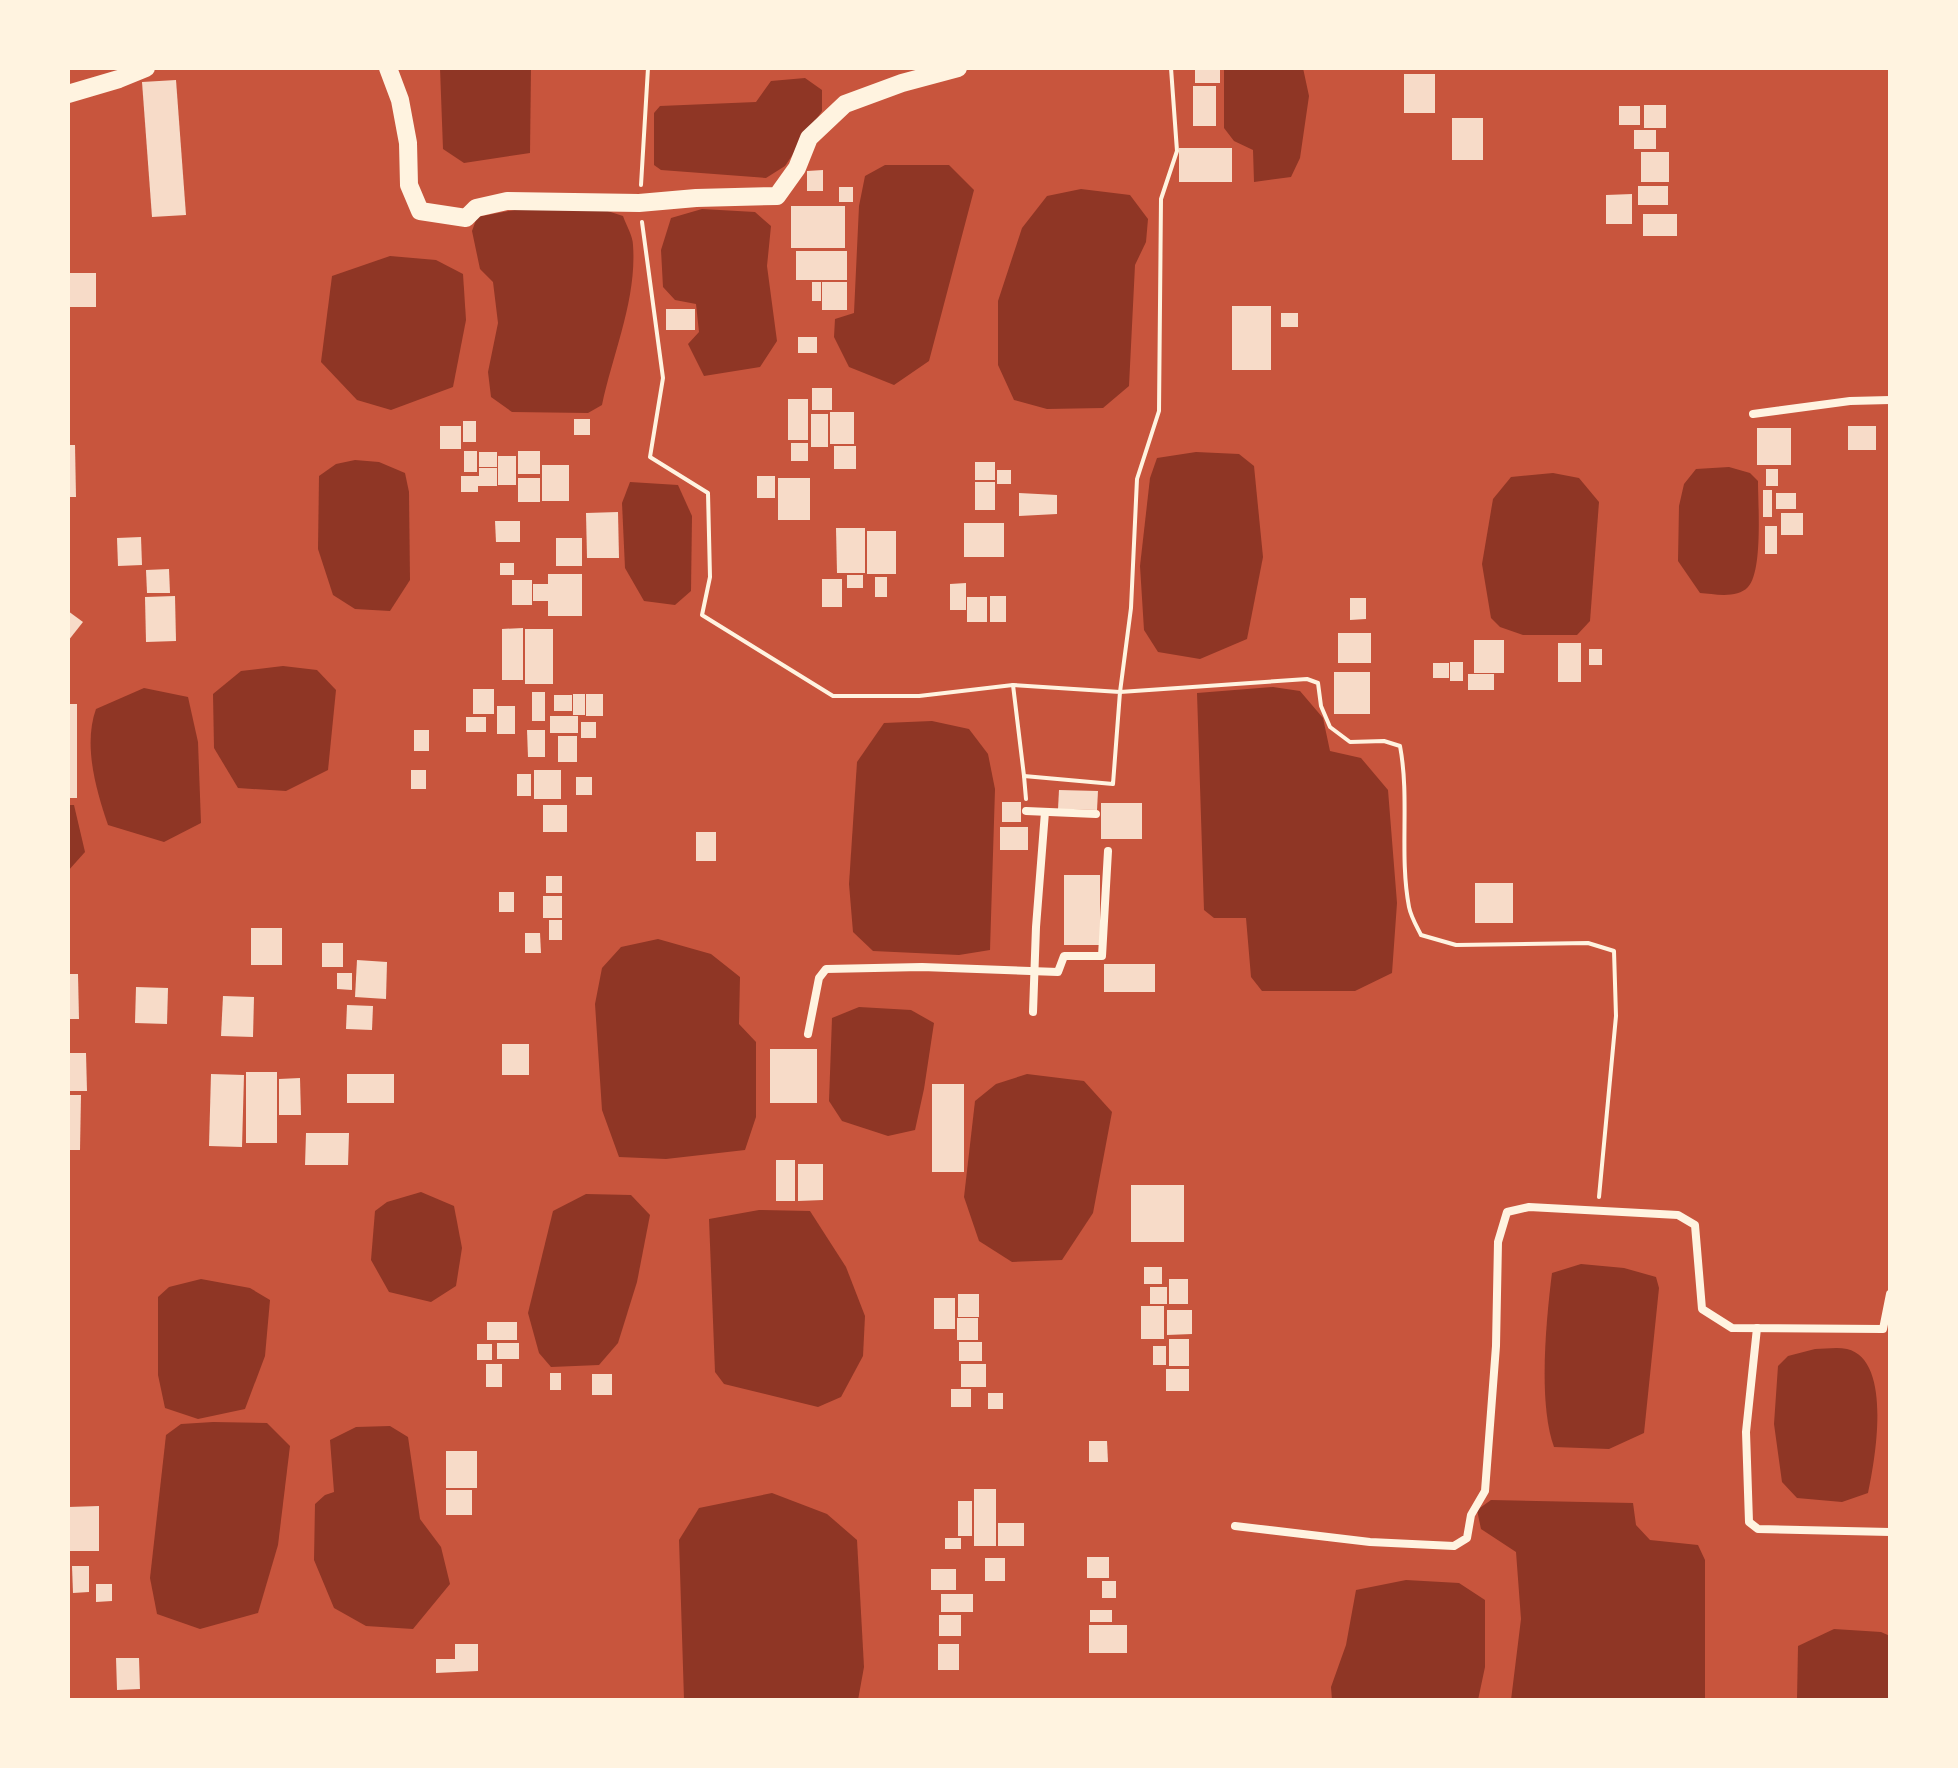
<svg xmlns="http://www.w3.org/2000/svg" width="1958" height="1768" viewBox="0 0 1958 1768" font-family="'IBM Plex Sans',sans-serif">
	<rect width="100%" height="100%" fill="#c8553d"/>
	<!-- water -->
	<g fill="#8f3625">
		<polygon points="440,68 531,68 530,153 464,163 443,149"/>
		<polygon points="1224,68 1303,68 1309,96 1300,158 1291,177 1254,182 1253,150 1234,141 1224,128"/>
		<polygon points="805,78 822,90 822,111 785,166 766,178 661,170 654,165 654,113 660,106 756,102 771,81"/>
		<polygon points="885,165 949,165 974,190 929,361 894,385 849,367 834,337 835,319 854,313 859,206 865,176"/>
		<polygon points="1081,189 1130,195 1148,219 1146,242 1135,265 1129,386 1103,408 1047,409 1014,400 998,365 998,301 1022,228 1047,196"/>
		<path d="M595,207L623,216C626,225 633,236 633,245C637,299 613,353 602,405L588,413L512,412L491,397L488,372L498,323L493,282L480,269L472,231L477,217L520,209Z"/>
		<polygon points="702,209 755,212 771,226 767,266 777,341 760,367 704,376 688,344 699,332 696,304 675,300 663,287 661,250 671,218"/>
		<polygon points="390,256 436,260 463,274 466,320 453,387 391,410 357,400 321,362 332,276"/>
		<polygon points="1196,452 1239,454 1254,466 1263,557 1247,639 1200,659 1158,652 1144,630 1140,566 1150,478 1157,458"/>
		<polygon points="355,460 379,462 405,473 409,492 410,580 390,611 355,609 333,595 318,549 319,476 336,464"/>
		<path d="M1729,467L1750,473L1758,481C1758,504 1763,571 1748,587C1737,599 1714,594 1700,593L1678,561L1679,506L1684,484L1696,469Z"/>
		<polygon points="1553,473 1579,478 1599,502 1590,621 1577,635 1523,635 1500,627 1491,618 1482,564 1493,499 1511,477"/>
		<polygon points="630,482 678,485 692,516 691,591 675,605 644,601 625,568 622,503"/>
		<polygon points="283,666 317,670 336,690 328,770 286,791 238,788 214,748 213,694 241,671"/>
		<polygon points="1273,687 1300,691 1323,718 1330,751 1361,758 1388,790 1397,903 1392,973 1355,991 1262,991 1251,977 1246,918 1214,918 1204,910 1197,693"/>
		<path d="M144,688L188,697L198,742L201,823L164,842L108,825C96,790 83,745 96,709Z"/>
		<polygon points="932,721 969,729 988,754 995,789 990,950 959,955 873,951 853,932 849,884 857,762 884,723"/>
		<polygon points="68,805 74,805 85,852 68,871"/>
		<polygon points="658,939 711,954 740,977 739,1024 756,1042 756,1117 745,1150 666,1159 619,1157 602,1110 595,1004 602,968 621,947"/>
		<polygon points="859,1007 911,1010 934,1023 924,1089 915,1130 888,1136 842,1121 829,1101 832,1018"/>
		<polygon points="1027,1074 1084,1081 1112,1112 1093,1213 1062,1260 1012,1262 979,1241 964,1197 975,1101 996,1084"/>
		<polygon points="421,1192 454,1206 462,1248 456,1286 431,1302 389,1292 371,1260 375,1211 387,1202"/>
		<polygon points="586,1194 631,1195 650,1215 637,1282 618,1343 599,1365 551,1367 539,1353 528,1313 553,1211"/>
		<polygon points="759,1210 810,1211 846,1267 865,1316 863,1356 841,1397 818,1407 724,1384 715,1372 709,1219"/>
		<path d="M1581,1264L1624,1268L1656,1277L1659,1288L1644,1433L1609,1449L1554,1447C1538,1403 1546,1321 1552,1273Z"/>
		<polygon points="201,1279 250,1288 270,1300 265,1356 245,1409 198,1419 165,1408 158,1375 158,1297 169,1287"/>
		<path d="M1815,1349C1825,1349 1837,1347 1847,1349C1893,1360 1875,1460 1868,1493L1842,1502L1797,1498L1782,1482L1774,1424L1778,1366L1788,1356Z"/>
		<polygon points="213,1422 267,1423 290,1446 278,1545 258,1613 200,1629 157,1614 150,1578 166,1435 181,1424"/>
		<polygon points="390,1426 408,1437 420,1519 441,1547 450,1584 413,1629 366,1626 334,1608 314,1560 315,1504 325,1495 334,1492 330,1440 356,1427"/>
		<polygon points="772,1493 827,1514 857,1540 864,1667 858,1700 684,1700 679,1540 699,1508"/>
		<polygon points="1491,1500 1633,1503 1636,1525 1650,1540 1698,1545 1705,1560 1705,1700 1511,1700 1521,1619 1516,1552 1481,1529 1477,1510"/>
		<polygon points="1406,1580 1459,1583 1485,1600 1485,1667 1478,1700 1332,1700 1331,1687 1346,1645 1356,1590"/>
		<polygon points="1834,1629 1881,1632 1890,1636 1890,1700 1797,1700 1798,1646"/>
	</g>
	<!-- building -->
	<g fill="#f7dbc8">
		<rect x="1195" y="68" width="25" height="15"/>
		<rect x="1404" y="74" width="31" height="39"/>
		<polygon points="176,80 186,215 152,217 142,82"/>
		<rect x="1193" y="86" width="23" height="40"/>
		<rect x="1644" y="105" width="22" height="23"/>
		<rect x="1619" y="106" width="21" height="19"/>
		<rect x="1452" y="118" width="31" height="42"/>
		<rect x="1634" y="130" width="22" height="19"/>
		<rect x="1179" y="148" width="53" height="34"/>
		<rect x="1641" y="152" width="28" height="30"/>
		<polygon points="823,170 823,191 807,191 807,171"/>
		<rect x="1638" y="186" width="30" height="19"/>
		<rect x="839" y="187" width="14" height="15"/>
		<polygon points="1632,194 1632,224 1606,224 1606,195"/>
		<rect x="791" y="206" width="54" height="42"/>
		<rect x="1643" y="214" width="34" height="22"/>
		<rect x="796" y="251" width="51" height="29"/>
		<rect x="68" y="273" width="28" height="34"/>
		<rect x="812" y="282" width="9" height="19"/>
		<rect x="822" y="282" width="25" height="28"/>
		<rect x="1232" y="306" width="39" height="64"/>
		<rect x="666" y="309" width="29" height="21"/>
		<rect x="1281" y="313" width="17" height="14"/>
		<rect x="798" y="337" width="19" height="16"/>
		<rect x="812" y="388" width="20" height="22"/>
		<rect x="788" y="399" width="20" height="41"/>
		<rect x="830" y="412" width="24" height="32"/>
		<rect x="811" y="414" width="17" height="33"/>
		<rect x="574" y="419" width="16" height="16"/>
		<rect x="463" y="421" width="13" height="21"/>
		<rect x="440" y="426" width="21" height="23"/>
		<rect x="1848" y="426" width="28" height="24"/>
		<rect x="1757" y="428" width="34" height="37"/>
		<rect x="791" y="443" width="17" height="18"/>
		<polygon points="68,445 75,445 76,497 68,497"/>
		<rect x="834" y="446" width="22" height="23"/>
		<rect x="464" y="451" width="13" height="21"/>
		<rect x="518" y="451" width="22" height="23"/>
		<rect x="479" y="452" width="18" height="15"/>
		<rect x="498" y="456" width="18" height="29"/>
		<rect x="975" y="462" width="20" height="18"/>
		<rect x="542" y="465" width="27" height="36"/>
		<polygon points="479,468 497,468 497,486 478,486 478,492 461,492 461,476 479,476"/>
		<rect x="1766" y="469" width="12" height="17"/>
		<rect x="997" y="470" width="14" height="14"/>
		<rect x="757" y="476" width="18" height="22"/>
		<rect x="518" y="478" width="22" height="24"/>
		<rect x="778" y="478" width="32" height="42"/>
		<rect x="975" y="482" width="20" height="28"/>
		<rect x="1763" y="490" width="9" height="27"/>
		<polygon points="1019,493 1057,495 1057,514 1019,516"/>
		<rect x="1776" y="493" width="20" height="16"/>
		<polygon points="618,512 619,558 587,558 586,513"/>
		<rect x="1781" y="513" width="22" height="22"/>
		<polygon points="495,521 520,521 520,542 496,542"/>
		<rect x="964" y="523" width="40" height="34"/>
		<rect x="1765" y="526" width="12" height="28"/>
		<polygon points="836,528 865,528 865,573 837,573"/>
		<rect x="867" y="531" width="29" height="43"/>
		<polygon points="141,537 142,565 118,566 117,538"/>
		<rect x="556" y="538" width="26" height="28"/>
		<rect x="500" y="563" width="14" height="12"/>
		<polygon points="169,569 170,593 147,593 146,570"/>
		<polygon points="548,574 582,574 582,616 548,616 548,601 533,601 533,584 548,584"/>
		<rect x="847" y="575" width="16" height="13"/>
		<rect x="875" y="577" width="12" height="20"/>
		<rect x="822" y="579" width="20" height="28"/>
		<rect x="512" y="580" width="20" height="25"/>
		<polygon points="966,583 966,610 950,610 950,584"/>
		<polygon points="175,596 176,641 146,642 145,597"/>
		<rect x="990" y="596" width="16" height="26"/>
		<rect x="967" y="597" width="20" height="25"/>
		<polygon points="1350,598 1366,598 1366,619 1350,620"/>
		<polygon points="68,611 83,622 68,641"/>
		<polygon points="523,628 523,680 502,680 502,629"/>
		<rect x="525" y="629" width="28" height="55"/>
		<rect x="1338" y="633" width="33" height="30"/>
		<rect x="1474" y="640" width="30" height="33"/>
		<rect x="1558" y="643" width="23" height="39"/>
		<rect x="1589" y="649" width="13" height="16"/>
		<rect x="1450" y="662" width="13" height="19"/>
		<rect x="1433" y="663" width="16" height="15"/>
		<rect x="1334" y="672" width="36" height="42"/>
		<rect x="1468" y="674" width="26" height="16"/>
		<rect x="473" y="689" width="21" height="25"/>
		<rect x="532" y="692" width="13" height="29"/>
		<rect x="573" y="694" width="12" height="21"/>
		<rect x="586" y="694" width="17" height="22"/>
		<rect x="554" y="695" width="18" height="16"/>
		<rect x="68" y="704" width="9" height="94"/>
		<rect x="497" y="706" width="18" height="28"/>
		<rect x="550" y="716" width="28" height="17"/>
		<rect x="466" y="717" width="20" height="15"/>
		<rect x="581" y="722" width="15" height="16"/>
		<rect x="414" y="730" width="15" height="21"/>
		<polygon points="527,730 545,730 545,757 528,757"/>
		<rect x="558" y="736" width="19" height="26"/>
		<rect x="411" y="770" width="15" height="19"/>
		<rect x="534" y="770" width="27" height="29"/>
		<rect x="517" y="774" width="14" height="22"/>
		<rect x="576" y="777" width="16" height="18"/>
		<polygon points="1059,790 1098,791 1097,810 1058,809"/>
		<rect x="1002" y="802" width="19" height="20"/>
		<rect x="1101" y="803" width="41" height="36"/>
		<rect x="543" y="805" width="24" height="27"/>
		<rect x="1000" y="827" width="28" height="23"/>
		<rect x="696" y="832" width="20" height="29"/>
		<rect x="1064" y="875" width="36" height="70"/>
		<rect x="546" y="876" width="16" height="17"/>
		<rect x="1475" y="883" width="38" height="40"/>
		<rect x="499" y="892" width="15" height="20"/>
		<rect x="543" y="896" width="19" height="22"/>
		<rect x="549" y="920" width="13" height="20"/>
		<rect x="251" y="928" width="31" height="37"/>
		<polygon points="525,933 540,933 541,953 525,953"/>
		<rect x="322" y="943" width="21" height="24"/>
		<polygon points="357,960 387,962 386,999 355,997"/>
		<rect x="1104" y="964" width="51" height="28"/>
		<polygon points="337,973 352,973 352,990 337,989"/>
		<polygon points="68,974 78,974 79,1019 68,1019"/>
		<polygon points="136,987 168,988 167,1024 135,1023"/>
		<polygon points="223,996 254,997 253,1037 221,1036"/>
		<polygon points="347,1005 373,1006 372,1030 346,1029"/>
		<rect x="502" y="1044" width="27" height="31"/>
		<rect x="770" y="1049" width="47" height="54"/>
		<polygon points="68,1053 86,1053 87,1091 68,1091"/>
		<rect x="246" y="1072" width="31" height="71"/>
		<polygon points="211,1074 244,1075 242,1147 209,1146"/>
		<rect x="347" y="1074" width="47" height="29"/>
		<polygon points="300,1078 301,1115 279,1115 279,1079"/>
		<rect x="932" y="1084" width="32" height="88"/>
		<polygon points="68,1095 81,1095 80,1150 68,1150"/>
		<polygon points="306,1133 349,1133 348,1165 305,1165"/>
		<rect x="776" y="1160" width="19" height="41"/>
		<polygon points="798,1164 823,1164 823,1200 798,1201"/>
		<rect x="1131" y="1185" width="53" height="57"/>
		<rect x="1144" y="1267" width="18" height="17"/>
		<rect x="1169" y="1279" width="19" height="25"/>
		<rect x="1150" y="1287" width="17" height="17"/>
		<rect x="958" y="1294" width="21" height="23"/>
		<rect x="934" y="1298" width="21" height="31"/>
		<rect x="1141" y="1306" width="23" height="33"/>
		<polygon points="1167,1310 1192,1310 1192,1334 1167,1335"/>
		<rect x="957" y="1318" width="21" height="22"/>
		<rect x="487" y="1322" width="30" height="18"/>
		<rect x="1169" y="1339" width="20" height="27"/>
		<rect x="959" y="1342" width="23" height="19"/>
		<rect x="497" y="1343" width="22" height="16"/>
		<rect x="477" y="1344" width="15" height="16"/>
		<rect x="1153" y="1346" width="13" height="19"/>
		<rect x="486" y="1364" width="16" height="23"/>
		<rect x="961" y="1364" width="25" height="23"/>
		<rect x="1166" y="1369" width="23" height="22"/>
		<rect x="550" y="1373" width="11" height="17"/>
		<rect x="592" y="1374" width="20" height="21"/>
		<rect x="951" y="1389" width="20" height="18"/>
		<rect x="988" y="1393" width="15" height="16"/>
		<polygon points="1089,1441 1107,1441 1108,1462 1089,1462"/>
		<rect x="446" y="1451" width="31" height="37"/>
		<rect x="974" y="1489" width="22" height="57"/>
		<rect x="446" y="1490" width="26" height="25"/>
		<rect x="958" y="1501" width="14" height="35"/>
		<polygon points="99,1506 99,1551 68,1551 68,1507"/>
		<rect x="998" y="1523" width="26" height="23"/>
		<rect x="945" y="1538" width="16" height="11"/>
		<rect x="1087" y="1557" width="22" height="21"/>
		<rect x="985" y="1558" width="20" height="23"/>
		<polygon points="72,1566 89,1566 89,1592 73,1593"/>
		<rect x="931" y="1569" width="25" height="21"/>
		<rect x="1102" y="1581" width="14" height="17"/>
		<polygon points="96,1584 112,1584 112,1601 96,1602"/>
		<rect x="941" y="1594" width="32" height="18"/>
		<rect x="1090" y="1610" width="22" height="12"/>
		<rect x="939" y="1615" width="22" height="21"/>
		<rect x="1089" y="1625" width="38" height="28"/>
		<polygon points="455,1644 478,1644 478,1671 436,1673 436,1659 455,1659"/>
		<rect x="938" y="1644" width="21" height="26"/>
		<polygon points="116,1658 139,1658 140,1689 117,1690"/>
	</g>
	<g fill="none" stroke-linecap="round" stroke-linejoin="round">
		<!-- path -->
		<g stroke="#fff3e0" stroke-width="4">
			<path d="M1171,68L1177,151L1161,199L1159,411L1137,479L1131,608L1120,692L1307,679L1318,683L1321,706L1330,727L1350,742L1384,741L1400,746C1410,799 1399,854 1409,907C1411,917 1417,927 1421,935L1456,945L1588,943L1614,951L1616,1016L1599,1197"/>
			<polyline points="641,185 648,68"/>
			<polyline points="642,222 663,378 650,457 708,493 710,577 702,615 833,696 919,696 1013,685 1120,692 1113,784 1024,776 1026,799"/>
			<polyline points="1013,685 1024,776"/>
		</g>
		<!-- minor -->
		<g stroke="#fff3e0" stroke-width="8">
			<polyline points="1753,414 1850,401 1890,400"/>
			<polyline points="1026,811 1096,814"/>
			<polyline points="1033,1012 1036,927 1045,812"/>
			<polyline points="808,1034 819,978 826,969 922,967 1058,972 1064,956 1102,956 1108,851"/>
			<polyline points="1757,1328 1746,1432 1749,1522 1758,1529 1890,1532"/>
			<polyline points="1235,1526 1370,1542 1454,1546 1467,1538 1471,1515 1485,1491 1496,1346 1498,1242 1507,1212 1529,1207 1678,1215 1695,1225 1702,1309 1732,1328 1883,1329 1890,1294"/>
		</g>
		<!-- primary -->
		<g stroke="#fff3e0" stroke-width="18">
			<polyline points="388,68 400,100 408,143 409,185 420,211 466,218 476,208 507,201 639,203 696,198 777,196 797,168 809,138 845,104 902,83 958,68"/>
			<polyline points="68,94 119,79 146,68"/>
		</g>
	</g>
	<!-- border -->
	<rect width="1958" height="1768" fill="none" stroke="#fff3e0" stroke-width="140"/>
</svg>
